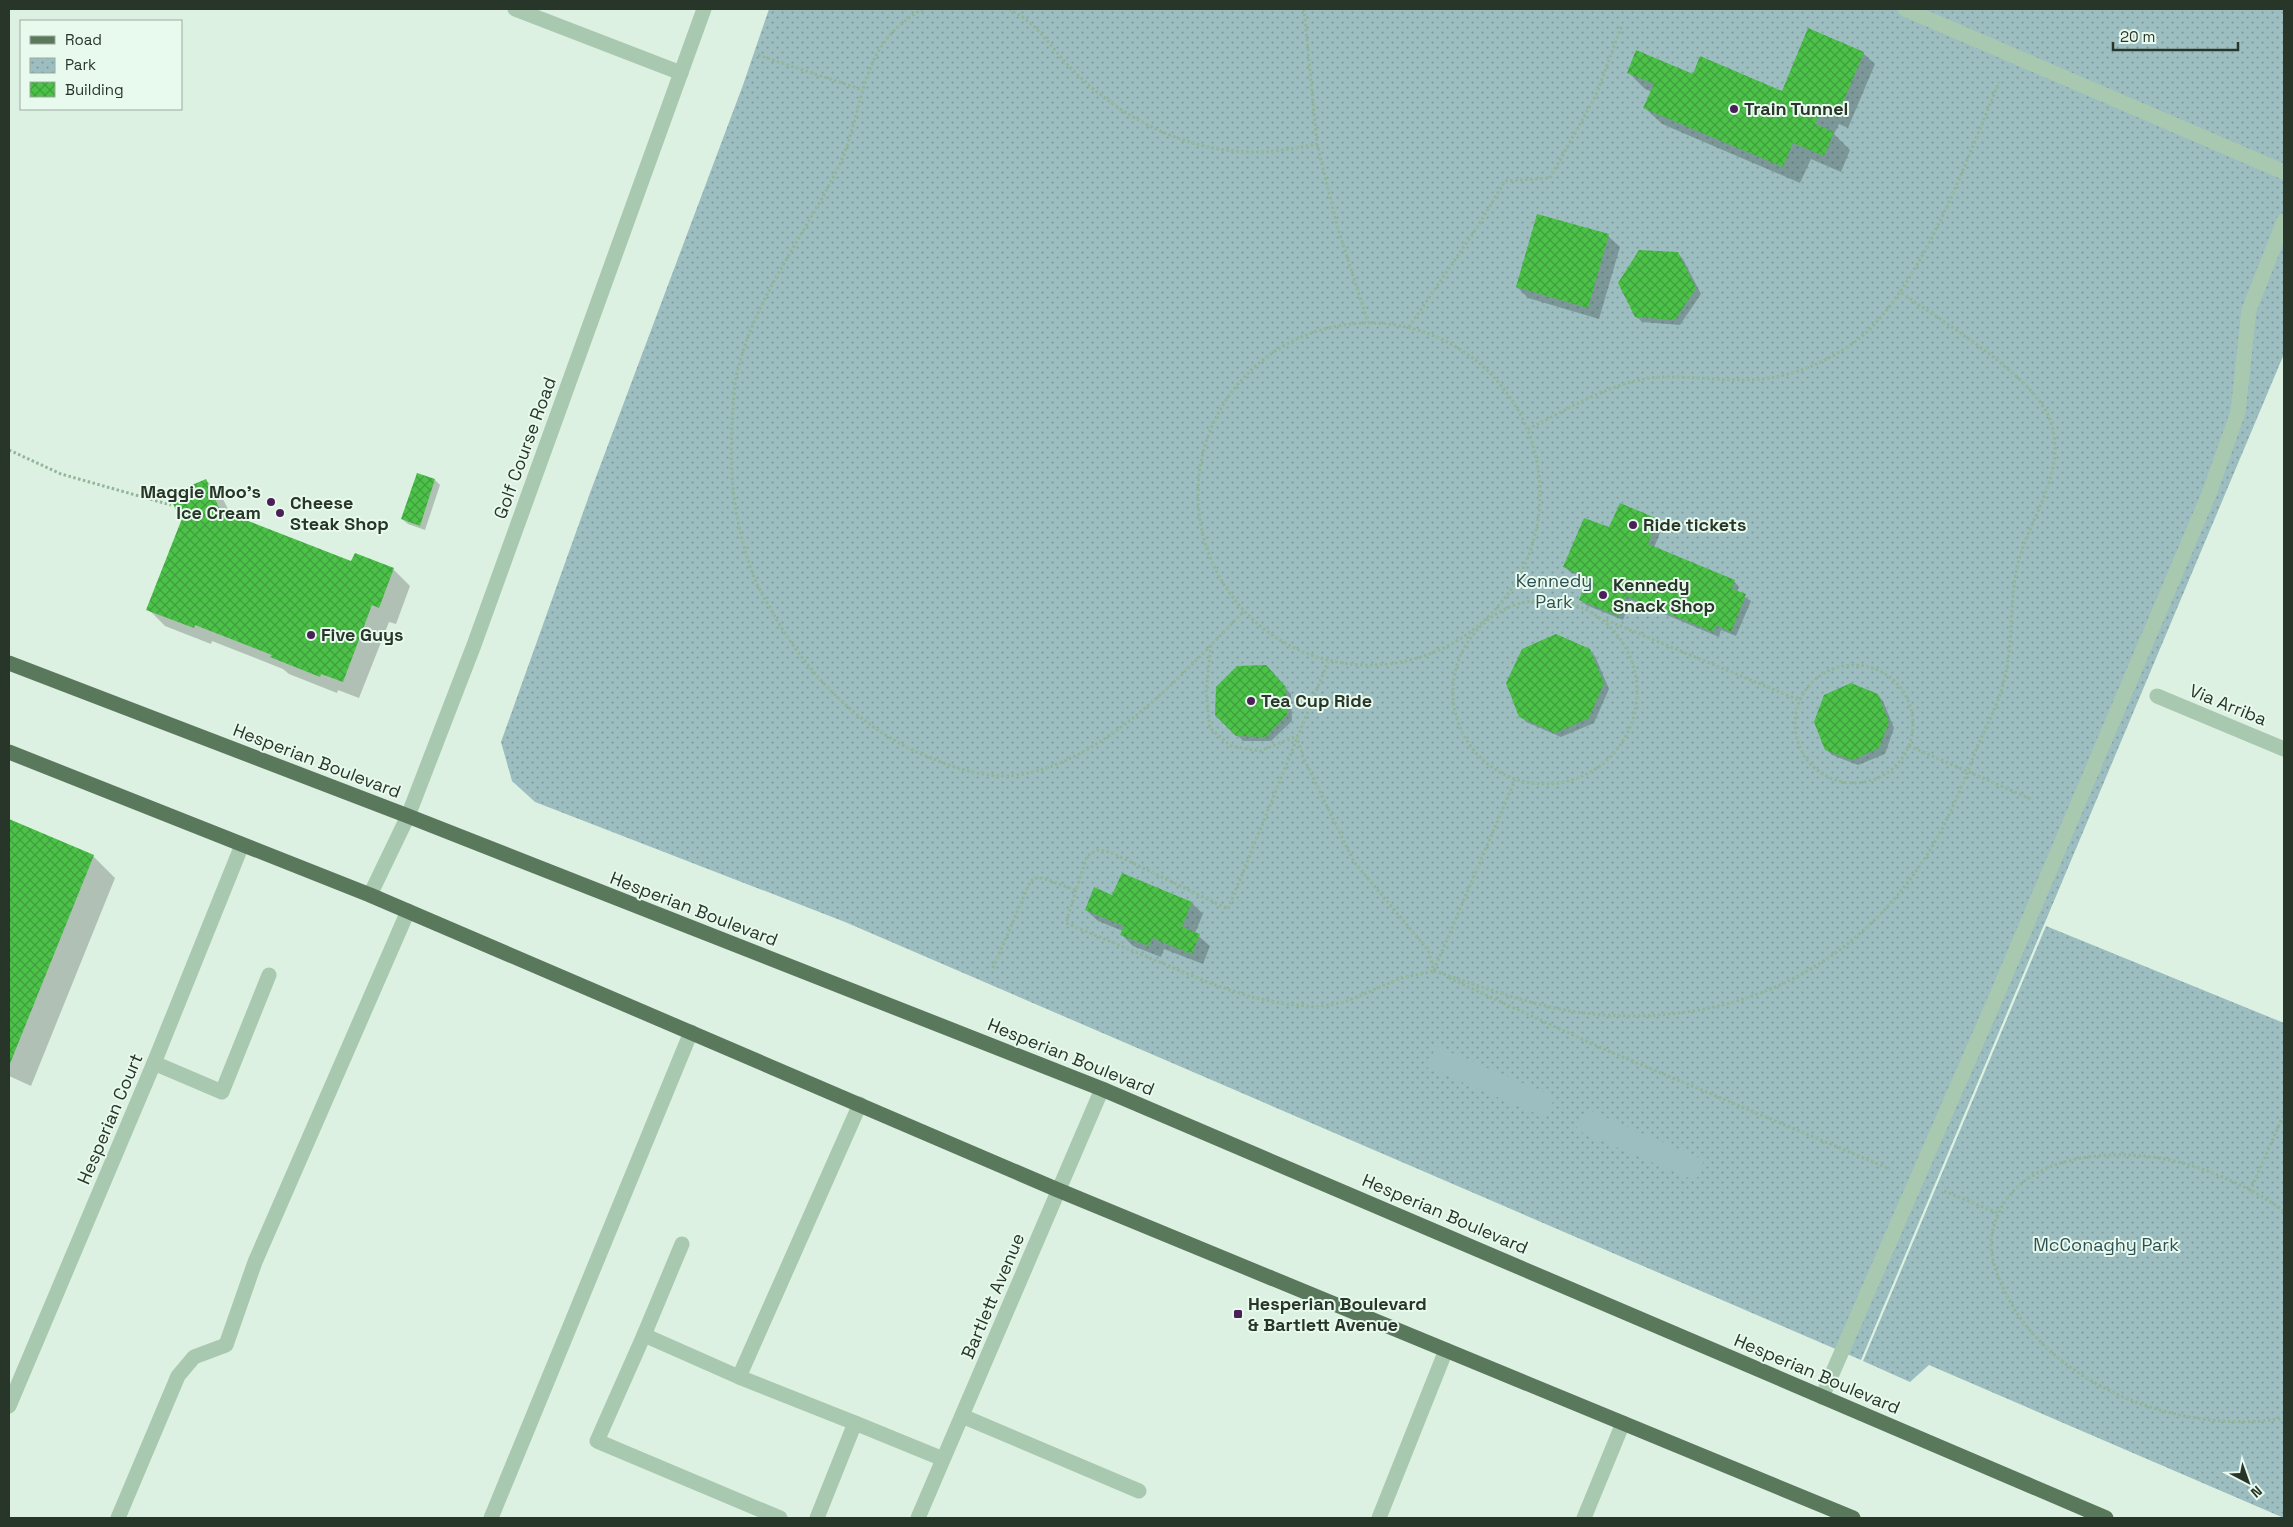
<svg xmlns="http://www.w3.org/2000/svg" width="2293" height="1527" viewBox="0 0 2293 1527" font-family="'Space Grotesk',sans-serif">
	<defs>
		<pattern id="park-dots" width="8" height="8" patternUnits="userSpaceOnUse" patternTransform="scale(1.25)"><rect width="8" height="8" fill="#9dbec0"/><path d="M2 2h.1M6 6h.1" fill="none" stroke="#809b9c" stroke-width="1.8" stroke-linecap="round"/></pattern>
		<pattern id="building-cross-hatch" width="8" height="8" patternUnits="userSpaceOnUse" patternTransform="scale(1.25)"><rect width="8" height="8" fill="#4cc249"/><path d="M0 0l8 8M0 8l8-8" fill="none" stroke="#3f9e3d"/></pattern>
	</defs>
	<rect width="100%" height="100%" fill="#dcf1e2"/>
	<!-- park -->
	<g fill="url(#park-dots)">
		<polygon points="769,9 2284,9 2284,354 1861,1360 845,922 535,802 512,781 501,742 590,493 743,85"/>
		<polygon points="2046,926 2284,1023 2284,1518 1929,1365 1910,1382 1863,1361"/>
	</g>
	<!-- garden -->
	<g fill="#9dbec0">
		<polygon points="1436,1046 1555,1097 1546,1118 1427,1067"/>
		<polygon points="1586,1109 1704,1160 1696,1181 1576,1130"/>
	</g>
	<!-- shadow -->
	<g fill="#0003">
		<polygon points="1863,53 1875,64 1848,128 1839,124 1834,134 1850,150 1841,172 1811,159 1800,183 1662,124 1645,108 1652,92 1645,89 1628,72 1694,76 1783,92"/>
		<polygon points="1608,236 1620,247 1599,319 1528,298 1517,287"/>
		<polygon points="1677,253 1683,259 1701,294 1680,325 1642,322 1636,316"/>
		<polygon points="418,474 435,480 440,485 425,530 408,524 402,519"/>
		<polygon points="206,480 222,497 231,515 352,563 393,569 410,586 396,624 389,622 359,698 338,690 337,693 289,674 283,669 212,641 211,644 165,626 148,609"/>
		<polygon points="1658,520 1663,525 1654,548 1734,581 1739,587 1737,592 1751,601 1736,636 1721,630 1719,637 1631,600 1623,620 1586,605 1580,599 1589,580 1570,572 1565,567 1610,529"/>
		<polygon points="1589,650 1595,656 1609,689 1594,723 1561,737 1526,722 1521,716"/>
		<polygon points="1265,667 1291,694 1292,721 1271,741 1243,741 1217,714"/>
		<polygon points="1878,695 1883,701 1894,728 1885,754 1858,765 1832,755 1826,749"/>
		<polygon points="9,821 93,856 115,878 31,1086 9,1076"/>
		<polygon points="1113,896 1192,903 1203,914 1195,933 1210,946 1203,964 1164,949 1161,957 1133,946 1122,935 1123,931 1098,921 1086,910"/>
	</g>
	<!-- building -->
	<g fill="url(#building-cross-hatch)">
		<polygon points="1808,28 1864,52 1837,117 1821,111 1815,124 1834,132 1824,156 1793,143 1783,167 1643,108 1654,84 1627,73 1636,50 1693,74 1700,56 1782,91"/>
		<polygon points="1537,214 1609,234 1588,308 1516,287"/>
		<polygon points="1639,250 1678,252 1696,288 1675,320 1635,317 1618,283"/>
		<polygon points="417,473 435,479 420,526 401,519"/>
		<polygon points="206,479 220,510 351,561 355,553 394,568 379,608 372,605 343,682 321,674 320,677 270,657 272,655 195,625 194,628 146,610 181,521 169,495"/>
		<polygon points="1620,503 1658,519 1648,544 1735,580 1732,589 1746,594 1731,632 1716,625 1713,632 1626,596 1618,616 1579,600 1588,578 1563,567 1584,518 1609,527"/>
		<polygon points="1556,634 1590,649 1604,683 1589,718 1555,733 1519,717 1506,683 1522,649"/>
		<polygon points="1266,665 1286,687 1287,715 1266,737 1236,736 1215,715 1216,687 1237,666"/>
		<polygon points="1851,683 1878,694 1889,722 1879,748 1852,760 1825,750 1814,722 1824,695"/>
		<polygon points="9,819 94,855 9,1066"/>
		<polygon points="1122,873 1192,902 1182,927 1200,934 1192,954 1152,938 1149,946 1120,935 1124,926 1085,910 1094,887 1112,895"/>
	</g>
	<g fill="none" stroke-linecap="round" stroke-linejoin="round">
		<!-- path -->
		<g stroke="#93b598" stroke-width="3" stroke-dasharray="2.5 2.5" stroke-linecap="butt">
			<path d="M923,9C855,46 867,109 837,170C804,236 753,301 737,373C734,385 734,399 733,411C728,468 733,518 752,572C756,584 763,595 769,606C804,672 861,731 931,758C957,769 989,779 1017,775C1104,763 1184,673 1243,612"/>
			<path d="M1009,9C1042,26 1051,50 1077,74C1124,120 1190,153 1257,152C1277,152 1297,148 1317,144"/>
			<polyline points="1304,9 1317,144 1338,229 1368,322"/>
			<polyline points="758,55 863,90"/>
			<circle cx="1369" cy="494" r="171"/>
			<polyline points="1409,327 1476,229 1505,181 1550,178 1596,95 1622,25"/>
			<path d="M1528,429C1569,409 1615,379 1662,377C1699,376 1739,384 1776,377C1810,370 1847,352 1872,327C1929,267 1967,159 1999,82"/>
			<polyline points="9,450 61,474 171,505"/>
			<circle cx="1545" cy="692" r="92"/>
			<polyline points="1606,620 1799,700"/>
			<polyline points="1211,645 1206,692 1210,728 1231,746 1260,751 1297,736 1303,757 1354,862 1428,950 1434,971"/>
			<circle cx="1854" cy="724" r="59"/>
			<polyline points="1909,746 2033,800"/>
			<polyline points="1076,890 1066,923 1212,984 1251,997 1285,1004 1316,1007 1345,1002 1401,978 1434,971"/>
			<polyline points="993,968 1030,882 1035,878 1042,878 1076,890 1087,856 1097,850 1110,852 1228,909 1328,662"/>
			<polyline points="1434,970 1515,780"/>
			<path d="M1434,971C1490,989 1546,1012 1605,1015C1740,1024 1859,966 1930,850C1949,820 1963,783 1976,750C1984,730 1996,709 2002,688C2014,649 2009,607 2017,567C2028,517 2072,469 2048,415C2029,373 1938,319 1899,291"/>
			<polyline points="1449,978 1599,1047 1890,1169"/>
			<polyline points="1944,1191 1998,1213"/>
			<polyline points="2250,1191 2284,1114"/>
			<path d="M2284,1211C2255,1190 2220,1174 2186,1164C2120,1145 2008,1150 1992,1234C1988,1254 1998,1279 2007,1296C2054,1388 2186,1436 2284,1418"/>
		</g>
		<!-- minor -->
		<g stroke="#a8c9af" stroke-width="15">
			<polyline points="515,9 681,73"/>
			<polyline points="1905,9 2284,172"/>
			<polyline points="2157,696 2284,749"/>
			<polyline points="370,895 408,816 474,645 704,9"/>
			<polyline points="154,1063 222,1092 269,975"/>
			<polyline points="682,1244 644,1335 739,1377 860,1104"/>
			<polyline points="644,1335 597,1441 780,1518"/>
			<polyline points="739,1377 855,1423 817,1518"/>
			<polyline points="1822,1397 1997,995 2209,494 2238,412 2249,310 2284,221"/>
			<polyline points="9,1406 154,1063 242,845"/>
			<polyline points="962,1416 1139,1491"/>
			<polyline points="855,1423 943,1459"/>
			<polyline points="118,1518 178,1376 194,1357 226,1345 255,1262 408,911"/>
			<polyline points="491,1518 691,1032"/>
			<polyline points="918,1518 1102,1089"/>
			<polyline points="1379,1518 1446,1350"/>
			<polyline points="1584,1518 1623,1423"/>
		</g>
		<!-- major -->
		<g stroke="#5a785c" stroke-width="15">
			<polyline points="9,663 408,816 1102,1089 2106,1518"/>
			<polyline points="9,752 370,895 1058,1190 1853,1518"/>
		</g>
	</g>
	<!-- markers -->
	<g fill="#4b1f57" stroke="#e8f9ed" stroke-width="2">
		<circle cx="1734" cy="109" r="5"/>
		<circle cx="271" cy="502" r="5"/>
		<circle cx="280" cy="513" r="5"/>
		<circle cx="1633" cy="525" r="5"/>
		<circle cx="1603" cy="595" r="5"/>
		<circle cx="311" cy="635" r="5"/>
		<circle cx="1251" cy="701" r="5"/>
		<rect x="1233" y="1309" width="10" height="10" rx="2.5"/>
	</g>
	<g text-anchor="middle" stroke-width="4" stroke-linejoin="round" paint-order="stroke">
		<!-- poi labels -->
		<g font-size="18" font-weight="bold" fill="#283629" stroke="#e8f9ed" text-anchor="start">
			<text x="1744" y="115">Train Tunnel</text>
			<text x="261" y="498" text-anchor="end">Maggie Moo's<tspan x="261" dy="21">Ice Cream</tspan></text>
			<text x="290" y="509">Cheese<tspan x="290" dy="21">Steak Shop</tspan></text>
			<text x="1643" y="531">Ride tickets</text>
			<text x="1613" y="591">Kennedy<tspan x="1613" dy="21">Snack Shop</tspan></text>
			<text x="321" y="641">Five Guys</text>
			<text x="1261" y="707">Tea Cup Ride</text>
			<text x="1248" y="1310">Hesperian Boulevard<tspan x="1248" dy="21">&amp; Bartlett Avenue</tspan></text>
		</g>
		<!-- street labels -->
		<g font-size="18" fill="#283629" stroke="#e8f9ed">
			<text transform="translate(525 448) rotate(-70)" y="6">Golf Course Road</text>
			<text transform="translate(2228 705) rotate(22)" y="6">Via Arriba</text>
			<text transform="translate(317 761) rotate(21)" y="6">Hesperian Boulevard</text>
			<text transform="translate(694 909) rotate(21)" y="6">Hesperian Boulevard</text>
			<text transform="translate(1071 1057) rotate(22)" y="6">Hesperian Boulevard</text>
			<text transform="translate(110 1119) rotate(-67)" y="6">Hesperian Court</text>
			<text transform="translate(1445 1214) rotate(23)" y="6">Hesperian Boulevard</text>
			<text transform="translate(993 1296) rotate(-67)" y="6">Bartlett Avenue</text>
			<text transform="translate(1817 1374) rotate(23)" y="6">Hesperian Boulevard</text>
		</g>
		<!-- park labels -->
		<g font-size="18" fill="#2d5054" stroke="#e8f9ed">
			<text x="1554" y="587">Kennedy<tspan x="1554" dy="21">Park</tspan></text>
			<text x="2106" y="1251">McConaghy Park</text>
		</g>
	</g>
	<!-- border -->
	<rect width="2293" height="1527" fill="none" stroke="#283629" stroke-width="20"/>
	<!-- legend -->
	<rect x="20" y="20" width="162" height="90" fill="#e8f9ed" stroke="#9bab9f"/>
	<rect x="30" y="36" width="25" height="8" fill="#5a785c" stroke="#9bab9f"/>
	<text x="65" y="45" font-size="15" fill="#283629">Road</text>
	<rect x="30" y="58" width="25" height="15" fill="url(#park-dots)" stroke="#9bab9f"/>
	<text x="65" y="70" font-size="15" fill="#283629">Park</text>
	<rect x="30" y="82" width="25" height="15" fill="url(#building-cross-hatch)" stroke="#9bab9f"/>
	<text x="65" y="95" font-size="15" fill="#283629">Building</text>
	<!-- north arrow -->
	<g transform="translate(2248 1482) rotate(139)" stroke="#e8f9ed" stroke-width="4" paint-order="stroke">
	<path d="M0-4L9 19L0 12L-9 19Z" fill="#283629"/>
	<text y="-8" font-size="14" font-weight="bold" text-anchor="middle" fill="#283629">N</text>
	</g>
	<!-- scale -->
	<path d="M2113 42v8h125v-8" fill="none" stroke="#283629" stroke-width="2.5"/>
	<text x="2120" y="42" font-size="15" fill="#283629" stroke="#e8f9ed" stroke-width="4" paint-order="stroke">20 m</text>
</svg>
